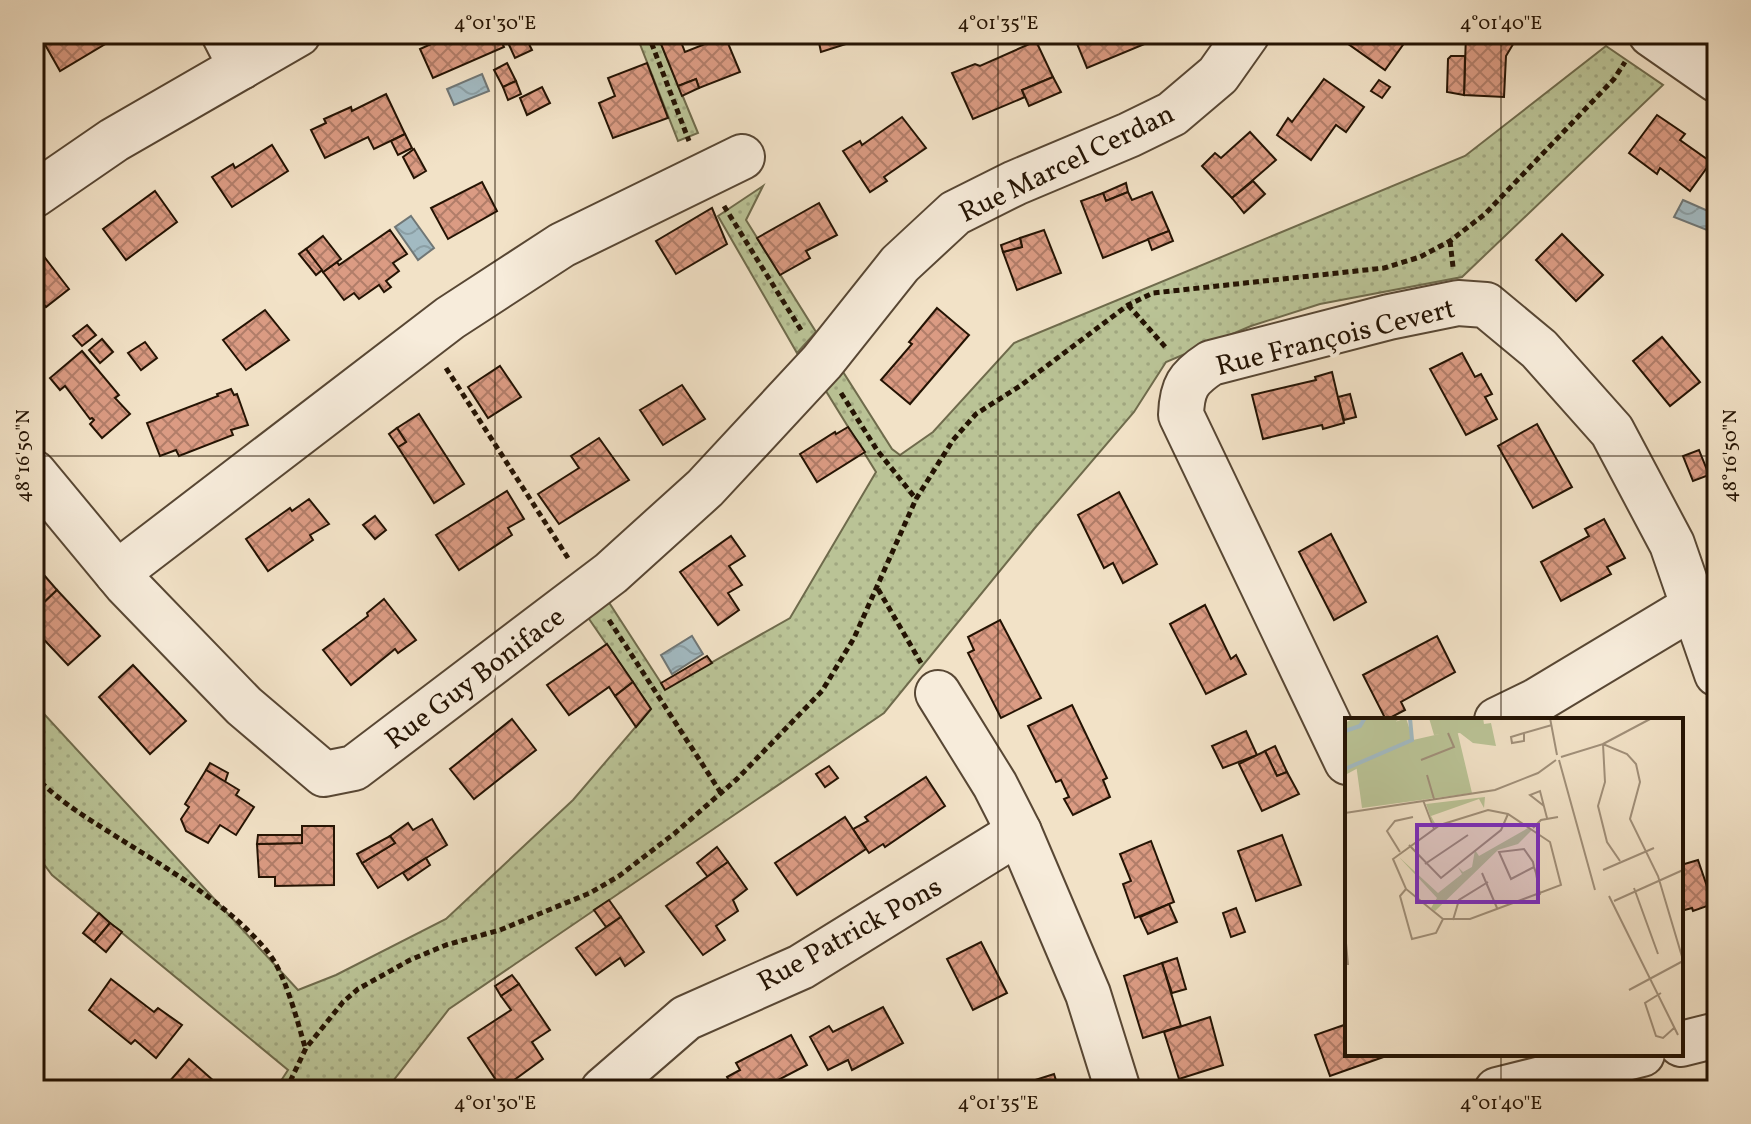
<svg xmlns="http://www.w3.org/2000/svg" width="1751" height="1124" viewBox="0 0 1751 1124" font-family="Vollkorn,serif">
	<defs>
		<pattern id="grass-dots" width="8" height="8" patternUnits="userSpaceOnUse" patternTransform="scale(2)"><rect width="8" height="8" fill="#bac396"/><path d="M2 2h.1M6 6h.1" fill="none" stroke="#a0a780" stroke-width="1.8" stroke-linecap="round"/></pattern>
		<pattern id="water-waves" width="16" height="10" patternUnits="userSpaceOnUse" patternTransform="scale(2)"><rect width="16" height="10" fill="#a2bac2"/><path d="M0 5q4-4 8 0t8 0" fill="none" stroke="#8b9fa5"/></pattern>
		<pattern id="building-cross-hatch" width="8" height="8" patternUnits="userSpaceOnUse" patternTransform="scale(2)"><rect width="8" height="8" fill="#db9b83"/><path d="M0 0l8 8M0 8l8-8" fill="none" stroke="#b17d69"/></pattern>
	</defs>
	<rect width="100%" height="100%" fill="#f2e2c7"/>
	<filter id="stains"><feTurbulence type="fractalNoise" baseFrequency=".0025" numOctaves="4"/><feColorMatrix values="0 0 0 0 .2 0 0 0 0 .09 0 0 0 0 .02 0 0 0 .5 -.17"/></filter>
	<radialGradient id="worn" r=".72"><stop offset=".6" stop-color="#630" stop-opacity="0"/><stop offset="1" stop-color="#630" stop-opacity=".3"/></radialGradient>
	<!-- grass -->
	<g fill="url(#grass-dots)" stroke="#6f6b4c" stroke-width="2">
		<polygon points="636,34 657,34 698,133 678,141"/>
		<polygon points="1606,46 1663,85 1462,277 1320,304 1251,326 1166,362 1134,412 1034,529 884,713 449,1009 386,1090 275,1090 288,1070 52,875 34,851 34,703 298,990 336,975 446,919 573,800 651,709 587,616 608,601 665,689 790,618 876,472 821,383 838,364 892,449 900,455 933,432 1014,343 1465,156"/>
		<polygon points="763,186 746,220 816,332 797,353 718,216"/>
	</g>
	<!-- water -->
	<g fill="url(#water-waves)" stroke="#707776" stroke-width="2">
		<polygon points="482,74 489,91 454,105 447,89"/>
		<polygon points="1683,200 1715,214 1707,230 1674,217"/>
		<polygon points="411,216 434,248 418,260 395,227"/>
		<polygon points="692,636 703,654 672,674 661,655"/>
	</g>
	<!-- building -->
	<g fill="url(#building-cross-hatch)" stroke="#241303" stroke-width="2">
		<polygon points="39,34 122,34 60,71"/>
		<polygon points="453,34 498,34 504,47 433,78 420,49"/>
		<polygon points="509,34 524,34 532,50 515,58 505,36"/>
		<polygon points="662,34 673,34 675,39 679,37 685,52 725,36 740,72 699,88 696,79 678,86 661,44 666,43"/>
		<polygon points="795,34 877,34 821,52 818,38 798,43"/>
		<polygon points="1073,34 1143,34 1147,43 1087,68"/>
		<polygon points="1339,34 1394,34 1405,42 1385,70 1337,36"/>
		<polygon points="1466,34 1508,34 1515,41 1506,56 1504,97 1464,95"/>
		<polygon points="1036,41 1053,77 1022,90 1025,97 973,119 952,73 975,64 980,66"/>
		<polygon points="1451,56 1465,56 1464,95 1447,92 1448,59"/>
		<polygon points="507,63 516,81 503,87 494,70"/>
		<polygon points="647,63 668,118 613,138 599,103 615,96 608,78"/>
		<polygon points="1053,77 1061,92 1029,106 1022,90"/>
		<polygon points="696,79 699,88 682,96 678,86"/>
		<polygon points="1324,79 1364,107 1346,132 1336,125 1311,160 1277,135 1288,118 1292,122"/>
		<polygon points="1379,80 1390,87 1382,98 1371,91"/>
		<polygon points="516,81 521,94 508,100 503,87"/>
		<polygon points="542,87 550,103 527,115 520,98"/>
		<polygon points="386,94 405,134 374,149 368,137 325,158 311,130 326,123 324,119 351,107 352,111"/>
		<polygon points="1657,115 1685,134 1680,140 1711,162 1690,191 1660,168 1657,174 1629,153"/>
		<polygon points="902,117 926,148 884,177 887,181 870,192 843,151 860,141 862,145"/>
		<polygon points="1250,132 1276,160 1232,198 1202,166 1215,153 1221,158"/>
		<polygon points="405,134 412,148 398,155 391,141"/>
		<polygon points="272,145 288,171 232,207 212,177 233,164 235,168"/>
		<polygon points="414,149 426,171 414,178 403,157"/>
		<polygon points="1253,181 1265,194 1244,213 1232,198"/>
		<polygon points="482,182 497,211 448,239 431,208"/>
		<polygon points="1126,183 1128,192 1106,201 1103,193"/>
		<polygon points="155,191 177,222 126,260 103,229"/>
		<polygon points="1128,192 1132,200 1152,192 1169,231 1103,258 1081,201 1103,193 1106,201"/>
		<polygon points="819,203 837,235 806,251 810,258 780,275 757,238"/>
		<polygon points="712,208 727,244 676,274 656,241"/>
		<polygon points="390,230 407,254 393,263 399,271 386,281 391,287 384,292 379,285 359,299 354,293 344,300 323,272 337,262 339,265"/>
		<polygon points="1044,230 1061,273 1017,290 1003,252 1022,247 1020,238"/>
		<polygon points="1169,231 1173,241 1152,250 1148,239"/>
		<polygon points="1562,234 1603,275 1576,301 1536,260"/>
		<polygon points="323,236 341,259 323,272 306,249"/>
		<polygon points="1020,238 1022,247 1003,252 1001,245"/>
		<polygon points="306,249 322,270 316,275 299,254"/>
		<polygon points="42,254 69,289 46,307 40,300 34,304 34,260"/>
		<polygon points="937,308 969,335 910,404 881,380 912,344 909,342"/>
		<polygon points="265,310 289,340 246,370 223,340"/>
		<polygon points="87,325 96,335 82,346 73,336"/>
		<polygon points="1662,337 1700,382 1670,406 1633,361"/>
		<polygon points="102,339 113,352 100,363 89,350"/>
		<polygon points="145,342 157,358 141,370 128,353"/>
		<polygon points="82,351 119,395 115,398 130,414 102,438 90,424 94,420 92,418 90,419 65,386 60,390 50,378"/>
		<polygon points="1462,353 1475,377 1481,374 1492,394 1485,397 1497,419 1466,435 1430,369"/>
		<polygon points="500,366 521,397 488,418 468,387"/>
		<polygon points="1332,372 1344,423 1323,429 1322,425 1263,439 1252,395 1316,380 1315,377"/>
		<polygon points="682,385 705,419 663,445 640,410"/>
		<polygon points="231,389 234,395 237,394 248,425 231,430 233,435 179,456 176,450 160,456 147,423 218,396 217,394"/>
		<polygon points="1350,394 1356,417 1344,420 1338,397"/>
		<polygon points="419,414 464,484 434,503 398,447 406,442 397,428"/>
		<polygon points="1537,424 1572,487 1533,508 1498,446"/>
		<polygon points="848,427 865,452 817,482 800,454 835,432 836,434"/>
		<polygon points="397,428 406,442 398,447 389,434"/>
		<polygon points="599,438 629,480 559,524 538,494 579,468 571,456"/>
		<polygon points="1699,450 1709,475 1693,481 1683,456"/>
		<polygon points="507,491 524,519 508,528 512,535 459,570 436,535"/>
		<polygon points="1119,492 1157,564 1123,583 1113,563 1104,568 1078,515"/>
		<polygon points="309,499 329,524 310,535 313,540 268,571 246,539 290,508 292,511"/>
		<polygon points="375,516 386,530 375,539 363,525"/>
		<polygon points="1604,519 1625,558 1607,567 1611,574 1561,601 1541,562 1589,536 1585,529"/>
		<polygon points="1331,534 1366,602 1334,620 1299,552"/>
		<polygon points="731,536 745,556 729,566 742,585 728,593 739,610 718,625 680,572"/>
		<polygon points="37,567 57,590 34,612 34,569"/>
		<polygon points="57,590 100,636 68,665 34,629 34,612"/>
		<polygon points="384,599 416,640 398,653 395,649 351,685 323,650 368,616 367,613"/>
		<polygon points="1205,605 1231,659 1236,655 1246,674 1206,694 1170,624"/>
		<polygon points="1000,620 1041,698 1001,718 968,653 974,650 968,637"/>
		<polygon points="1437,636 1455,672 1401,702 1405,710 1386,720 1363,675"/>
		<polygon points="607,644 633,682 615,696 609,687 569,715 547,685"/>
		<polygon points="707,656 712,663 665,690 661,683"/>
		<polygon points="133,665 186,721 150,754 99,697"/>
		<polygon points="633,682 651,709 636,727 615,696"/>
		<polygon points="1072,705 1107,778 1103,780 1110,797 1073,815 1064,799 1069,797 1061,780 1056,782 1028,726"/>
		<polygon points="512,719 536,750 474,799 450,769"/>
		<polygon points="1246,731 1257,755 1223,768 1212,746"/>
		<polygon points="1275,746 1287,772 1277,776 1265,751"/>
		<polygon points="1265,751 1277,776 1287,772 1299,794 1262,811 1239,764"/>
		<polygon points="210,763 228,773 225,782 206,770"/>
		<polygon points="829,766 838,778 825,787 816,774"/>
		<polygon points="206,770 239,790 236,795 254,807 236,835 220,825 208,843 186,831 181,819 189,807 185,804"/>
		<polygon points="926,777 945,806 885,847 883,844 869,853 853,829 868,821 865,817"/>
		<polygon points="845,817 866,849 797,895 775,863"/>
		<polygon points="432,819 447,845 378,888 362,863 395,843 390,836 408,823 413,830"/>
		<polygon points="302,826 334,826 334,885 275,886 275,877 259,877 257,844 302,843"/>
		<polygon points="258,835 302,835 302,843 257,844"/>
		<polygon points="1282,835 1301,885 1256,901 1238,851"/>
		<polygon points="390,836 395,843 362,863 357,854"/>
		<polygon points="1151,841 1174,902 1135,918 1123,884 1131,881 1120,854"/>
		<polygon points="717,847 728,862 708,877 697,863"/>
		<polygon points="426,858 430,865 408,880 403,873"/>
		<polygon points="1698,860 1713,904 1693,911 1692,908 1681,911 1681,865"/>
		<polygon points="728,862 747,889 733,900 738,911 716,926 725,940 703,955 666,906"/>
		<polygon points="609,900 621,917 606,927 594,910"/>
		<polygon points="1169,904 1177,922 1148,934 1140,917"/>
		<polygon points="1236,908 1245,932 1231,937 1223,913"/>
		<polygon points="99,913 110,923 94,942 83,933"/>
		<polygon points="621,917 644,952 625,966 620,958 596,975 576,948"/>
		<polygon points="110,923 122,932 106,952 94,942"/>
		<polygon points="981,942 1007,993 973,1010 947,959"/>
		<polygon points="1177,958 1186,989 1172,993 1162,963"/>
		<polygon points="1162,963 1181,1026 1143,1038 1124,976"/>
		<polygon points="512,975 519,984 501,996 495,986"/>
		<polygon points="111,979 154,1012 158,1008 182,1025 156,1058 135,1040 131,1044 89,1010"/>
		<polygon points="519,984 550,1030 532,1042 543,1059 502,1089 468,1038 511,1010 501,996"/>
		<polygon points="883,1007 903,1043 852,1070 848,1060 828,1070 810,1037 829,1026 833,1032"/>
		<polygon points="1210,1017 1223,1065 1179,1079 1164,1032"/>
		<polygon points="1347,1024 1347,1054 1392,1054 1330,1076 1315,1035"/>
		<polygon points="791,1035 807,1065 759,1090 734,1090 727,1077 740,1070 736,1063"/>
		<polygon points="189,1059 224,1090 162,1090"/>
		<polygon points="1054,1074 1059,1090 1028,1090 1026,1083"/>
	</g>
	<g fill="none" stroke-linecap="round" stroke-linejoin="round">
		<defs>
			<g id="minor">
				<polyline points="224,34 241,67"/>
				<polyline points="1651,34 1717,80"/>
				<polyline points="34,195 114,140 298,34"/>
				<polyline points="34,473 126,584 244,706 324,774 354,768 611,573 705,488 822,362 900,264 955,213 1015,183 1129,135 1172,114 1218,75 1247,34"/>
				<polyline points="117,573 450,318 562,245 742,157"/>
				<polyline points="938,693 995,785 1019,832 1088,994 1118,1090"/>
				<polyline points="1497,720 1536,701 1694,606"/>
				<path d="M1347,762L1181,415C1182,387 1188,378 1211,363L1389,317L1458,303L1486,305L1539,349L1612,431L1672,544L1717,674"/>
				<polyline points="1681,1044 1717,1035"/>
				<polyline points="603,1090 686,1018 801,967 1019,832"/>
				<polyline points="1497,1090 1642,1054"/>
			</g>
		</defs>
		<!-- minor casing -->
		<use href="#minor" stroke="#584734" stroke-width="48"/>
		<!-- path -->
		<g stroke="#241303" stroke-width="5" stroke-dasharray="6 4" stroke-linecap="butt">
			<polyline points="648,34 689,141"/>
			<polyline points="724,206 801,330"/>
			<polyline points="1450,241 1453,267"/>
			<polyline points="1128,305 1167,349"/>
			<polyline points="446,368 568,558"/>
			<polyline points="841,393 877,450 916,499"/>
			<polyline points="878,589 921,663"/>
			<polyline points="609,620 721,793"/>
			<path d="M34,775C58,801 87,818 117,837C169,870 227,903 267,951C285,972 297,1020 305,1047"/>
			<polyline points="286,1090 306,1048 343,1002 358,989 410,960 446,945 500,930 590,893 619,876 675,833 737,779 822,691 854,638 916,499 953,440 976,414 1020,386 1128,305 1153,293 1384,268 1420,257 1450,241 1485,214 1614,79 1625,62"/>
		</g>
		<!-- minor -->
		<use href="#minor" stroke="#f7ecdb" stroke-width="44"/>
	</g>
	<!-- ticks -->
	<path fill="none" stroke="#241303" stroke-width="2" stroke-opacity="0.45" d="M495,34V1090M998,34V1090M1501,34V720M34,456H1717M1501,1054V1090"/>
	<g text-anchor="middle" stroke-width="8" stroke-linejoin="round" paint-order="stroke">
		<!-- street labels -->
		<g font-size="28" fill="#241303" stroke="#f7ecdb">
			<text transform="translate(1066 162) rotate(-26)" y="10">Rue Marcel Cerdan</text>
			<text transform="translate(1335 336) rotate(-14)" y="10">Rue François Cevert</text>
			<text transform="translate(474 677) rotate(-37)" y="10">Rue Guy Boniface</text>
			<text transform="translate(849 933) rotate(-29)" y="10">Rue Patrick Pons</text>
		</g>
	</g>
	<!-- overview -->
	<g transform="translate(1345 718)">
		<rect width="338" height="338" fill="#f2e2c7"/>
		<path d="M140,79L139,90L134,81L86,98L91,107L88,106L81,86ZM183,110L187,112L173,126L153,132L90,193L86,190L92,180L54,139L93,175L117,156L113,149L118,154L127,149L130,132L134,138Z" fill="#bac396"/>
		<path d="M9,0H60L51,3L63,23L2,56L0,5ZM84,0H138L139,6L146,5L151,28L128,25L115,15L89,17Z" fill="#bac396"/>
		<path d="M61,0L68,22L112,12L127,75L17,90L11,46L53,27L50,4Z" fill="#bac396"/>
		<path fill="none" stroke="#a2bac2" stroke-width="4" d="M0,13L15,8L20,0M0,51L67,22L65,0"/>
		<path fill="none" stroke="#a08f79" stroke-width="2" d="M205,0L212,37M179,15V23L167,25L166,19L179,15L207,7M258,26L260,64L253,88L262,124L275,143M258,26L307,0M216,39L258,26L282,36L291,46L295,64L285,101L313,158L338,242M76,42L109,29L103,15M214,42L250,172M82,57L89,81M78,82L89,111M199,88L185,77L195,73L202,100M143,92L163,96L205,124L216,167L125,201H98L61,171L48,141L95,107ZM0,95L150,72L193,55L211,42M188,110L196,102L213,99M64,127L96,160L156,112L163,96M55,134L42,113L50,103L68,99M80,146L123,117M189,149L166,161L154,134L179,131L188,144L189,149L191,155L195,177M258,152L309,130M137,155L152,190M289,170L313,236M61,171L55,178L67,221L91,215L98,201M264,178L333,317M269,183L338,152M108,202L114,182L143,164M0,214L3,247M284,272L338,243M316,275L300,285L311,318L318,320L329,310"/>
		<path fill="#7b2cbf" fill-opacity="0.15" stroke="#7b2cbf" stroke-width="4" d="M72,107H193V184H72Z"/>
		<rect width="338" height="338" fill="none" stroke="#241303" stroke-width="4"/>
	</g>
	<!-- margin -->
	<rect width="1751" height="1124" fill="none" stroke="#f2e2c7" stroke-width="88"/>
	<rect x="44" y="44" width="1663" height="1036" fill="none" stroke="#241303" stroke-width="3"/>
	<g font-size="20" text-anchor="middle" fill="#241303">
		<text x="495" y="29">4°01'30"E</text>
		<text x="998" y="29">4°01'35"E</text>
		<text x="1501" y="29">4°01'40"E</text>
		<text transform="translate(22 456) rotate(-90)" y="7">48°16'50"N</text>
		<text transform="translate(1729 456) rotate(-90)" y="7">48°16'50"N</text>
		<text x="495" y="1109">4°01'30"E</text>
		<text x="998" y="1109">4°01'35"E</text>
		<text x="1501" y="1109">4°01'40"E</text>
	</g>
	<rect width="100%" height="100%" filter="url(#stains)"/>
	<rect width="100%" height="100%" fill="url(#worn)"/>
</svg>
